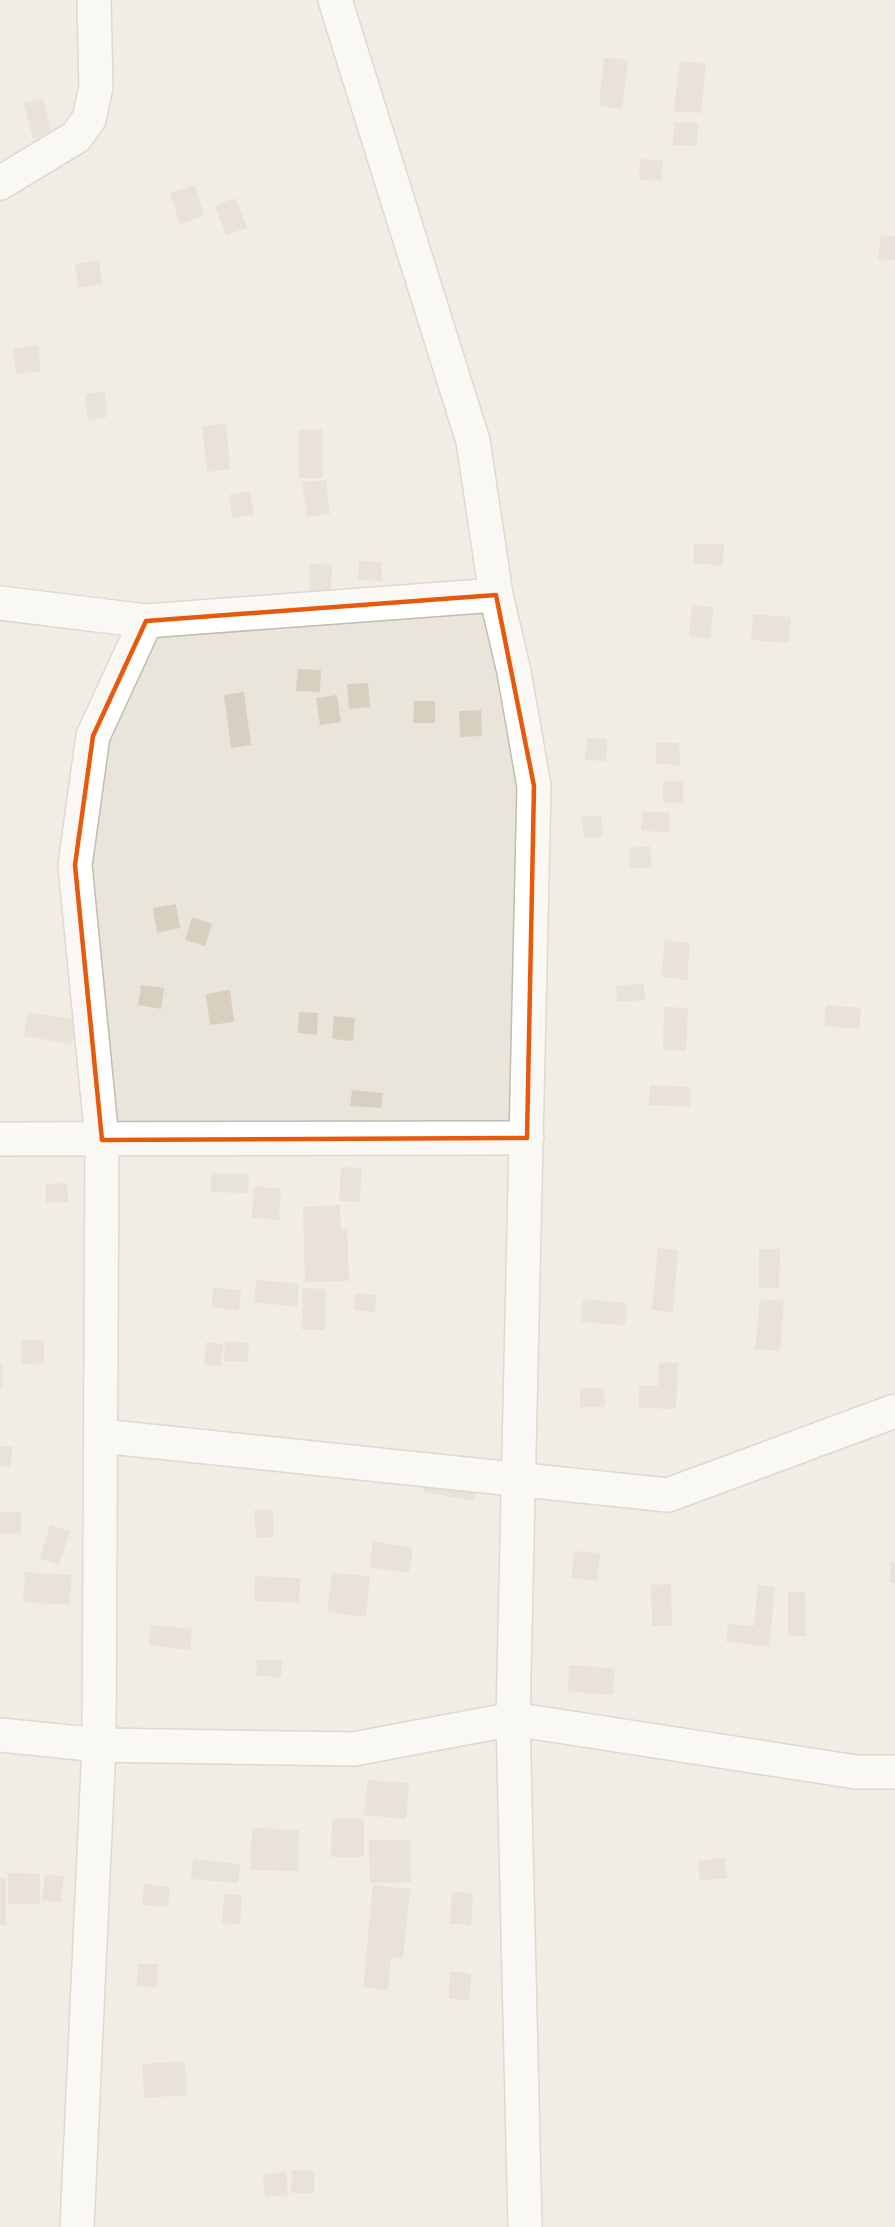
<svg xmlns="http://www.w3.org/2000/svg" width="895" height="2227" viewBox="0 0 895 2227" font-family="Signika,sans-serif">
	<rect width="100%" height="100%" fill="#f6f3ec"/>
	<!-- residential -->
	<rect fill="#eae5da" x="0" y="0" width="895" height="2227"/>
	<!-- building -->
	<g fill="#d8cfc1">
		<polygon points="604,58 628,60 622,109 599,106"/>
		<polygon points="680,61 706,64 701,113 674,111"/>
		<polygon points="43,99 52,134 33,139 24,103"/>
		<polygon points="674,122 698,123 697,146 673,145"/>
		<polygon points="640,159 663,161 661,181 639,180"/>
		<polygon points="195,185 204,216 180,224 170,193"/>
		<polygon points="236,198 247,228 226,235 215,205"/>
		<polygon points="881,235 895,236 895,260 878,259"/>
		<polygon points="99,260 102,284 78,288 75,264"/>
		<polygon points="38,345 41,371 16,374 13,349"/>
		<polygon points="105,392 107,417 88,420 85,394"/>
		<polygon points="226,424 230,469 207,472 202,426"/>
		<polygon points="322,429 323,478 299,478 298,430"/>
		<polygon points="326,480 330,514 307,517 302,482"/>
		<polygon points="250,491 254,515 232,518 229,495"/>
		<polygon points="694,544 724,544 723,565 694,564"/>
		<polygon points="359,561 382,562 382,581 358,580"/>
		<polygon points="310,564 332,565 331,592 309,592"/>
		<polygon points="692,605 714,607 710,639 689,636"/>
		<polygon points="753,614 791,617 789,643 751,640"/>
		<polygon points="298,669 321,670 320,692 296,691"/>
		<polygon points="368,683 370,707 349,709 347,684"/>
		<polygon points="244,692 251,745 231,748 224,695"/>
		<polygon points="337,695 341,722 320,725 316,698"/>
		<polygon points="414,701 435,701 435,723 413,723"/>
		<polygon points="481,710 482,736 460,737 459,711"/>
		<polygon points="587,738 607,739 606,761 585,760"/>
		<polygon points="656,743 679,743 680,765 656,764"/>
		<rect x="663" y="781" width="20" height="22"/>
		<polygon points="643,811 670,813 669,832 641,831"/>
		<polygon points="601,815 603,836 584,838 582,817"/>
		<polygon points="650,846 652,867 630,869 629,848"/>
		<polygon points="176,904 180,928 157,933 153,908"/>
		<polygon points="192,917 212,924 205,946 185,940"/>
		<polygon points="665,940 690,943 687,980 661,977"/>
		<polygon points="644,983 645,1000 617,1002 616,986"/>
		<polygon points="141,985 164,988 161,1009 138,1005"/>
		<polygon points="230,990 234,1022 210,1025 206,994"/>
		<polygon points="826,1005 861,1008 859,1029 824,1026"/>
		<polygon points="664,1007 688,1008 686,1051 663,1050"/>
		<polygon points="28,1012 77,1020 72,1044 24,1036"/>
		<polygon points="299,1012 318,1013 317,1035 298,1033"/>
		<polygon points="334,1016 355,1018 353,1041 332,1039"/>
		<polygon points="650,1085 691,1087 690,1107 649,1105"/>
		<polygon points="352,1090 383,1093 381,1108 350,1106"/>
		<polygon points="341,1167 362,1168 360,1202 339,1201"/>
		<polygon points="211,1173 249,1174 248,1193 211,1192"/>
		<polygon points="67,1183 68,1202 46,1203 46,1184"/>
		<polygon points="254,1187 281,1188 279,1220 252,1218"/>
		<polygon points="340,1205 341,1229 347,1229 349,1281 305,1282 303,1207"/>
		<polygon points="658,1248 678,1250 673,1312 652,1310"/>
		<polygon points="759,1249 780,1249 779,1288 759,1288"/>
		<polygon points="256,1280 299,1284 297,1307 254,1302"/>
		<polygon points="213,1288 241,1290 239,1310 211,1307"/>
		<polygon points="303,1288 326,1289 325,1330 302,1330"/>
		<polygon points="355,1293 376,1295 375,1312 354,1310"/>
		<polygon points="583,1299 627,1303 625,1325 581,1322"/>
		<polygon points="760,1299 784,1301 780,1351 755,1349"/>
		<polygon points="21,1340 44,1340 44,1363 22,1364"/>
		<polygon points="225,1341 249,1343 247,1362 224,1361"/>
		<polygon points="206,1342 223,1344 221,1366 204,1365"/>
		<polygon points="659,1363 678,1363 676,1409 639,1408 639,1386 658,1386"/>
		<polygon points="0,1364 3,1364 2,1388 0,1388"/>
		<polygon points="580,1388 604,1388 605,1407 580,1407"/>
		<polygon points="0,1446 13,1447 10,1467 0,1466"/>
		<polygon points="428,1471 479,1479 474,1501 423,1492"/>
		<polygon points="273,1509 274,1537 256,1538 254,1510"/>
		<rect x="0" y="1512" width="21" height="21"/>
		<polygon points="50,1525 70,1531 59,1565 40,1559"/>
		<polygon points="373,1541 413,1548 409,1573 369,1567"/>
		<polygon points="574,1551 600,1553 597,1581 571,1578"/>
		<rect x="890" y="1562" width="5" height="21"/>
		<polygon points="25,1572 72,1575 69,1605 23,1602"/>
		<polygon points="332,1573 370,1576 366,1617 327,1612"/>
		<polygon points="255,1576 300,1578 299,1603 254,1601"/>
		<polygon points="671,1584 672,1626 652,1626 651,1585"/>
		<polygon points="758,1585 775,1587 769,1646 726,1642 728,1624 754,1626"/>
		<polygon points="788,1592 805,1592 806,1636 788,1636"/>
		<polygon points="151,1625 192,1629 190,1650 149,1645"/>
		<polygon points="257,1660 282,1660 281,1677 256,1676"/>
		<polygon points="570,1665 615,1669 613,1695 567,1691"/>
		<polygon points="368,1780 409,1783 406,1819 364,1815"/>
		<polygon points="332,1819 364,1819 364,1857 331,1857"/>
		<polygon points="252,1828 299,1830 298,1871 250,1870"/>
		<polygon points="369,1840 410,1840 411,1882 370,1883"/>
		<polygon points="725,1858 727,1878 700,1881 698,1861"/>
		<polygon points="193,1859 240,1864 238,1883 191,1879"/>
		<polygon points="8,1873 40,1874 40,1904 8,1904"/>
		<polygon points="45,1875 64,1876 61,1902 42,1900"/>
		<rect x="0" y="1878" width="6" height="47"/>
		<polygon points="144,1884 170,1887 168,1907 142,1905"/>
		<polygon points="373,1885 410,1889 403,1959 391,1957 388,1990 363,1987"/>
		<polygon points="452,1892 473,1893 471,1925 450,1924"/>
		<polygon points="224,1894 242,1895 240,1924 222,1923"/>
		<polygon points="138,1964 158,1964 157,1987 137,1987"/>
		<polygon points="450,1972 471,1973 470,2000 449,1999"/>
		<polygon points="185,2061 187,2095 144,2098 142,2064"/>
		<polygon points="292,2170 314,2171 314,2193 291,2193"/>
		<polygon points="286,2172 288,2195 265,2197 263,2174"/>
	</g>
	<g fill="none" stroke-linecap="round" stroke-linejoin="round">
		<defs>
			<g id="street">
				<polyline points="335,0 473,441 496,595 514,672 534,786 513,1719 525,2227"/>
				<polyline points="0,183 76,137 89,119 96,87 94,0"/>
				<polyline points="0,603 146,621 496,595"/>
				<polyline points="0,1139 527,1138"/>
				<polyline points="101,1436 668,1495 895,1411"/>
				<polyline points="0,1735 99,1745 354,1749 513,1719 856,1772 895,1772"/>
				<polyline points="77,2227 99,1745 102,1140 75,865 93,736 146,621"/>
			</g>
		</defs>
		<!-- street casing -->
		<use href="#street" stroke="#c2bbae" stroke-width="36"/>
		<!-- street -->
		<use href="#street" stroke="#fff" stroke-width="33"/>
	</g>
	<!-- marked area -->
	<path d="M0 0H895V2227H0ZM496,595L534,786L527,1138L102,1140L75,865L93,736L146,621Z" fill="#f6f3ec" fill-opacity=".55" fill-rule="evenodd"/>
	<path fill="none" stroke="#e8590c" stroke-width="4.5" stroke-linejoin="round" d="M496,595L534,786L527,1138L102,1140L75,865L93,736L146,621Z"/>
</svg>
